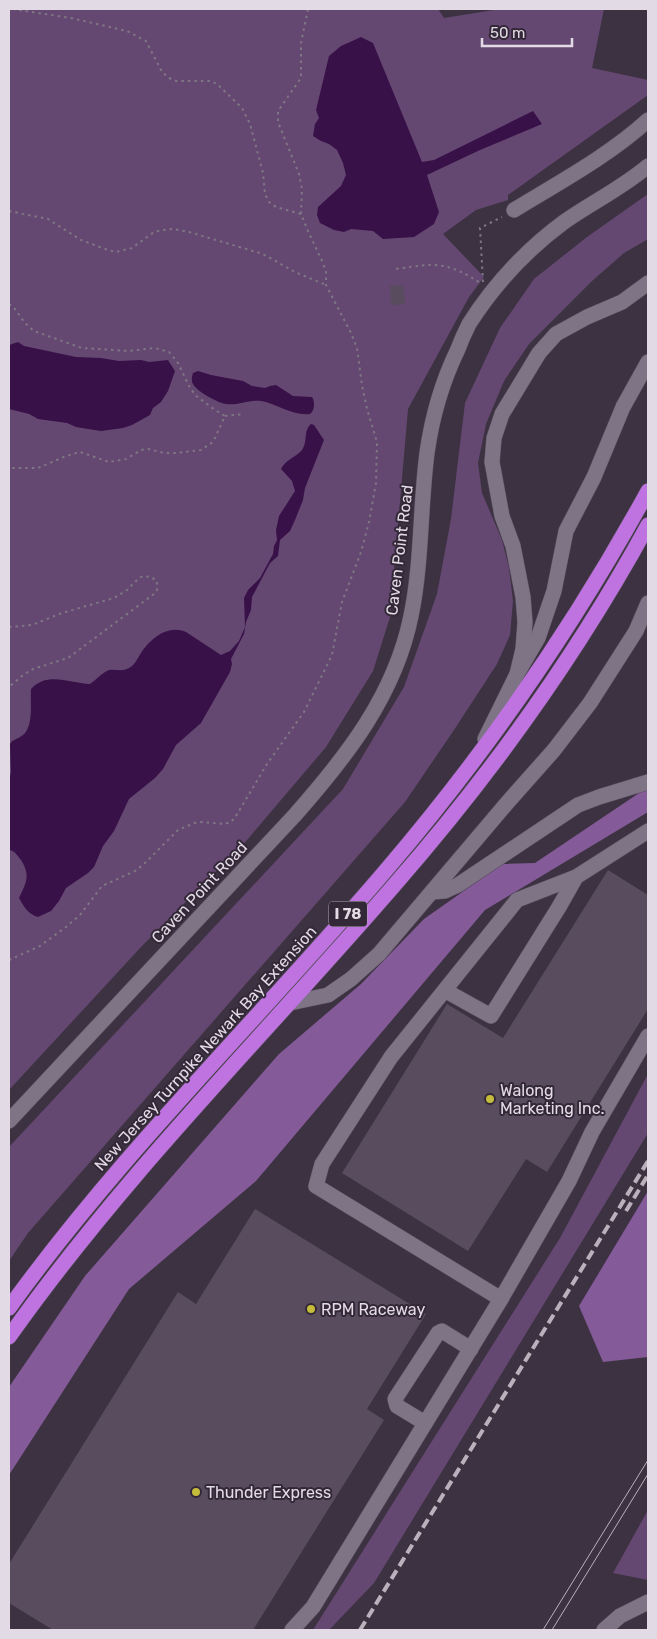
<svg xmlns="http://www.w3.org/2000/svg" width="657" height="1639" viewBox="0 0 657 1639" font-family="Rubik,sans-serif">
	<rect width="100%" height="100%" fill="#3d3242"/>
	<!-- green -->
	<g fill="#654872">
		<polygon points="9,9 438,9 444,18 500,9 604,9 592,68 648,80 648,95 508,195 508,200 476,210 443,234 484,277 469,297 408,409 390,617 373,671 326,747 247,840 141,947 9,1090"/>
		<polygon points="648,194 648,239 624,253 592,281 529,344 504,381 486,424 478,463 482,493 502,540 509,568 513,601 510,635 497,664 454,730 405,802 28,1233 9,1261 9,1147 343,789 404,687 437,594 451,519 465,403 500,328 534,279 587,237"/>
		<polygon points="648,1074 648,1133 374,1583 329,1630 313,1630 560,1238"/>
		<polygon points="648,1510 648,1580 613,1573"/>
	</g>
	<!-- forest -->
	<g fill="#845b98">
		<polygon points="648,787 648,812 485,910 256,1181 129,1289 9,1475 9,1387 85,1276 279,1054 361,984 424,919 502,864 535,863"/>
		<polygon points="648,1191 648,1357 603,1362 579,1306"/>
	</g>
	<!-- water -->
	<g fill="#381148">
		<polygon points="361,37 373,43 422,162 434,160 533,111 542,124 480,150 427,175 439,212 434,224 414,237 383,239 373,231 351,229 344,232 334,230 320,223 317,215 318,207 341,186 346,175 343,163 337,150 329,144 321,141 313,136 315,124 319,118 316,110 329,56 341,46"/>
		<polygon points="18,342 24,346 76,357 101,358 119,361 141,360 149,362 168,360 175,371 168,391 161,402 153,408 150,415 132,425 123,428 101,431 88,429 76,427 67,423 38,419 29,414 9,409 9,345"/>
		<path d="M198,371L211,375L243,381L252,386L265,388L270,386L276,385L293,396L312,397C315,401 315,411 310,414C292,416 278,404 261,401C249,399 237,406 226,404C218,403 196,391 193,384C191,381 192,376 193,373Z"/>
		<path d="M311,424L314,425L324,440L305,488L303,500L295,520L290,531L280,540L278,556L270,563L252,597L251,610L246,622L244,634L231,659L232,664L230,672L201,723L176,745L163,769L155,778L129,799L114,831L103,846L94,867L88,873L66,888L59,901L51,911L38,917C28,914 24,907 19,898C26,883 31,876 21,860C17,855 15,851 9,850V781L11,772L10,744C13,739 18,739 23,735C34,726 30,702 31,689C47,671 70,683 90,684C96,680 103,672 109,670C116,669 122,672 129,668C135,665 137,659 141,653C150,639 168,624 186,632L221,655L230,651L239,641L245,627L244,598L248,590L260,578L273,554L274,546L277,540L276,530L279,516L295,491L292,481L281,469C285,460 296,457 302,450C308,442 303,431 311,424Z"/>
	</g>
	<!-- building -->
	<g fill="#584c5e">
		<polygon points="403,285 405,304 391,305 390,286"/>
		<polygon points="608,870 648,895 648,1009 547,1172 526,1159 468,1251 342,1173 447,1004 503,1038"/>
		<polygon points="255,1209 426,1314 367,1409 384,1420 253,1630 53,1630 9,1603 9,1564 178,1292 196,1304"/>
	</g>
	<g fill="none" stroke-linecap="round" stroke-linejoin="round">
		<defs>
			<g id="minor">
				<path d="M514,210C558,183 610,155 648,120"/>
				<polyline points="517,674 523,649 525,622 523,597 513,546 502,516 492,462 494,438 502,414 539,353 556,334 587,317 622,302 648,283"/>
				<polyline points="485,739 517,674 538,638 554,591 566,531 594,477 623,407 648,362"/>
				<polyline points="432,892 445,891 458,885 578,805 599,797 648,782"/>
				<polyline points="446,991 491,1016 559,907 576,877"/>
				<polyline points="290,1003 328,995 351,979 379,954 507,803 554,750 590,703 636,631 648,603"/>
				<path d="M9,1121L295,815C347,756 395,695 411,616C422,563 420,507 427,453C432,417 442,382 458,349C461,341 465,332 469,324C494,285 526,250 564,222C591,203 622,188 648,166"/>
				<polyline points="501,1299 316,1186 322,1164 391,1057 517,900 576,877 648,831"/>
				<polyline points="425,1423 397,1406 395,1399 438,1333 442,1331 471,1349"/>
				<polyline points="292,1630 313,1607 501,1299 569,1181 592,1132 648,1036"/>
				<polyline points="604,1630 620,1616 648,1602"/>
			</g>
			<g id="highway">
				<path d="M9,1308C122,1151 262,1016 387,869C487,752 574,626 648,491"/>
				<path d="M9,1337C124,1174 267,1033 397,882C492,773 578,653 648,525"/>
			</g>
		</defs>
		<!-- minor casing -->
		<use href="#minor" stroke="#594f5e" stroke-width="16"/>
		<!-- highway casing -->
		<use href="#highway" stroke="#594f5e" stroke-width="16"/>
		<!-- path -->
		<g stroke="#7f7683" stroke-width="2" stroke-dasharray="2.5 4" stroke-linecap="butt">
			<polyline points="9,211 48,219 81,240 108,250 116,252 132,248 154,232 162,230 173,229 189,232 263,254 295,272 326,285"/>
			<polyline points="301,214 302,189 299,174 278,122 278,111 301,78 301,43 308,9"/>
			<path d="M396,269C437,263 446,261 482,284"/>
			<polyline points="483,282 480,228 502,217"/>
			<polyline points="9,304 15,309 25,323 34,331 82,348 129,351 155,348 169,352 178,363 189,386 195,395 215,410 225,416 213,442 201,450 176,453 164,453 148,449 141,450 126,459 109,462 80,452 66,456 38,468 9,468"/>
			<polyline points="225,416 244,414"/>
			<polyline points="9,627 32,625 62,613 114,598 127,590 139,578 143,576 151,577 157,581 157,590 154,594 68,658 33,669 23,675 9,687"/>
			<polyline points="9,960 40,946 66,927 80,915 102,886 135,871 143,865 178,830 194,823 202,822 224,824 231,822 236,816 267,764 304,712 332,655 342,602 361,552 369,522 376,483 377,442 367,409 362,385 357,348 351,333 326,285 326,272 323,263 308,231 301,214 276,207 269,202 265,194 263,173 250,124 242,108 217,84 211,81 176,81 169,78 162,72 146,41 127,31 71,18 12,9"/>
		</g>
		<!-- minor -->
		<use href="#minor" stroke="#7f7386" stroke-width="15"/>
		<!-- highway -->
		<use href="#highway" stroke="#be73e0" stroke-width="15"/>
		<!-- tram -->
		<g stroke="#b9b2bd" stroke-width="1">
			<polyline points="543,1630 648,1460"/>
			<polyline points="552,1630 648,1474"/>
		</g>
		<!-- rail -->
		<g stroke="#b9b2bd" stroke-width="4" stroke-dasharray="10 5" stroke-linecap="butt">
			<polyline points="626,1211 648,1175"/>
			<polyline points="360,1630 648,1161"/>
		</g>
	</g>
	<!-- markers -->
	<g fill="#c6bc3c" stroke="#332838" stroke-width="2">
		<circle cx="490" cy="1099" r="5"/>
		<circle cx="311" cy="1309" r="5"/>
		<circle cx="196" cy="1492" r="5"/>
	</g>
	<g text-anchor="middle" stroke-width="4" stroke-linejoin="round" paint-order="stroke">
		<!-- shield labels -->
		<rect fill="#332838" stroke="#aea5b1" stroke-width="1" x="329" y="901.5" width="38" height="25" rx="4"/>
		<g font-size="15" font-weight="bold" fill="#e2dbe5">
			<text x="348" y="919">I 78</text>
		</g>
		<!-- street labels -->
		<g font-size="16" fill="#e2dbe5" stroke="#332838">
			<text transform="translate(399 550) rotate(-83)" y="6">Caven Point Road</text>
			<text transform="translate(199 892) rotate(-47)" y="6">Caven Point Road</text>
			<text transform="translate(205 1048) rotate(-48)" y="6">New Jersey Turnpike Newark Bay Extension</text>
		</g>
		<!-- poi labels -->
		<g font-size="16" fill="#e2dbe5" stroke="#332838" text-anchor="start">
			<text x="500" y="1096">Walong<tspan x="500" dy="18">Marketing Inc.</tspan></text>
			<text x="321" y="1315">RPM Raceway</text>
			<text x="206" y="1498">Thunder Express</text>
		</g>
	</g>
	<!-- border -->
	<rect width="657" height="1639" fill="none" stroke="#e2dbe5" stroke-width="20"/>
	<!-- scale -->
	<path d="M482 38v8h90v-8" fill="none" stroke="#e2dbe5" stroke-width="2.5"/>
	<text x="490" y="38" font-size="15" fill="#e2dbe5" stroke="#332838" stroke-width="4" paint-order="stroke">50 m</text>
</svg>
